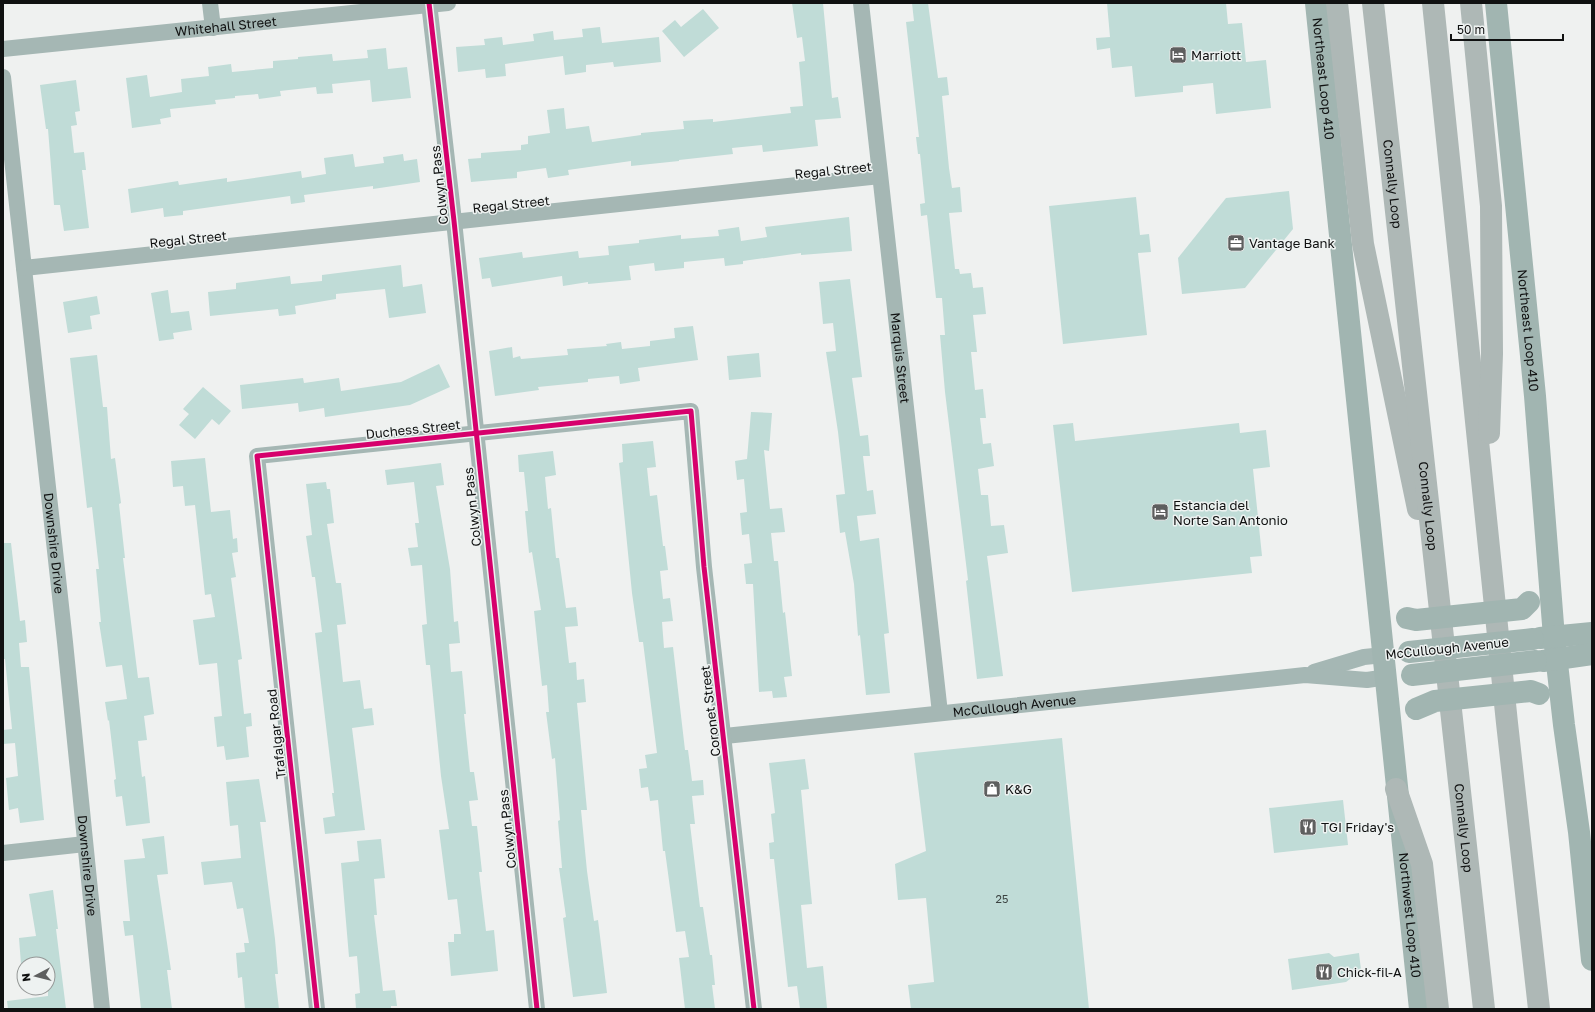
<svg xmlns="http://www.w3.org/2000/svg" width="1595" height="1012" viewBox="0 0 1595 1012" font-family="'Golos Text',sans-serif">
	<rect width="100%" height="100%" fill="#eff1f0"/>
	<!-- building -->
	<g fill="#c0dcd7">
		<polygon points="792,3 823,3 832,98 838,97 841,118 815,120 818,146 763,152 762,145 732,148 733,154 679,160 679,161 631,166 631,161 568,170 569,175 548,178 546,168 517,172 517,178 471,182 468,159 481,158 481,153 521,150 521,145 528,144 528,136 550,133 547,110 564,108 566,129 589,126 592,142 641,135 641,133 684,129 683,121 713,119 713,122 791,113 790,107 803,106 799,62 805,61 802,37 797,38"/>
		<polygon points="912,3 928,3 938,78 947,77 949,95 942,96 949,168 952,188 960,187 962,212 949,213 955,269 959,269 960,274 971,273 973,288 983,287 986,314 973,315 977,352 971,352 975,390 983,389 986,418 980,418 983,444 991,443 994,466 978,469 981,495 988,495 991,526 1004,525 1008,553 987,556 1003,676 977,679 966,581 968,580 945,392 940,335 945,335 942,298 936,298 927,215 921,216 920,204 925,203 920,154 918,154 916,137 919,137 906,22 914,21"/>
		<polygon points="1107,3 1226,3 1228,24 1242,23 1246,62 1266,60 1271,108 1216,114 1213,83 1183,86 1183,92 1135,97 1132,66 1112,68 1110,48 1097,50 1096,38 1110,37"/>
		<polygon points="703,9 719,28 684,57 662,31 675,20 681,27"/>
		<polygon points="600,27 602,43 659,37 661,62 614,67 613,62 586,65 586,72 565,75 563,56 505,64 506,76 486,78 485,69 458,72 456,47 485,45 484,39 502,37 503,45 534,41 533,34 553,31 554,40 583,37 582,29"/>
		<polygon points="386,48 388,69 407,67 411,98 372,102 370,80 332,84 333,93 317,94 316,87 280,91 281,96 259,99 258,94 235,96 235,98 215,100 216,104 170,109 171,117 160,119 161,124 132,128 126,78 147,75 150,97 182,92 181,79 209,76 208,67 231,64 232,72 273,68 273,61 298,59 298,57 332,54 333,61 368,58 367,50"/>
		<polygon points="76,80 80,111 75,112 77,125 71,126 74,153 84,152 86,170 82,170 89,228 64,231 60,205 54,205 48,129 46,129 40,85"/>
		<polygon points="353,154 355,167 384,163 383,157 403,154 404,161 417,159 420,182 373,189 373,186 304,195 305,202 291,204 290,196 247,202 183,211 183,215 164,217 163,208 131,213 128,189 178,181 179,185 227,178 227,182 301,171 302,178 326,174 324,158"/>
		<polygon points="1289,191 1293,229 1245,288 1182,294 1178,258 1226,198"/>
		<polygon points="1136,197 1140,235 1149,234 1151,252 1138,253 1147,335 1063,344 1049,206"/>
		<polygon points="849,217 852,251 801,255 801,253 743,261 743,264 725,266 724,258 684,262 684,268 655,271 654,263 629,266 631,280 588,284 588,282 563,286 562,276 492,287 490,278 482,279 479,258 522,252 523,258 578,251 579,258 609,255 608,246 639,243 639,240 681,235 681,239 719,236 718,230 739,227 741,241 767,237 765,227"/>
		<polygon points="401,265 403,287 422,284 426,313 389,318 385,289 336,294 336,299 295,306 296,314 279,316 278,309 210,316 208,292 236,289 236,283 290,276 291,284 322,281 322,275"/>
		<polygon points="850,279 862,377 852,378 860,436 868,435 870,456 863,456 867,491 873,490 876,514 857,516 860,541 879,538 889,633 884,634 890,693 866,695 860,635 858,636 854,584 845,532 840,533 836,495 845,494 838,432 826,352 836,351 833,323 823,324 819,282"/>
		<polygon points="168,290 171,313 189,311 192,330 173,333 174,339 159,341 151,293"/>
		<polygon points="97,296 100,314 90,316 92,329 68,333 63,302"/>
		<polygon points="693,326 698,360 638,368 640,381 620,384 619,376 588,379 588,382 538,387 539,390 495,396 489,351 512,347 513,358 520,356 521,359 568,355 567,349 607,346 606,344 621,342 622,349 650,346 650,341 675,338 674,328"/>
		<polygon points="759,353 761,377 729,380 727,356"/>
		<polygon points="97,355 103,407 107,407 111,459 115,458 121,503 119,504 125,558 123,558 138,678 149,677 154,714 144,716 147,740 138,741 142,777 145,776 150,823 126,826 122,796 116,797 114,780 116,779 109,720 108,721 105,702 127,699 122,665 106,667 99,622 101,622 96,569 99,569 92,507 87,508 70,358"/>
		<polygon points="439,364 450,387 410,405 325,417 324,408 299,412 298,403 242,409 240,385 303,378 304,383 339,378 341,391 401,382"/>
		<polygon points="203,387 231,411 219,425 212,419 195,439 179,425 189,414 183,409"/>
		<polygon points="751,412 772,413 769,451 764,450 770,509 782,508 785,532 771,533 774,561 778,561 783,613 785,612 792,676 784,677 787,697 773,698 772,691 759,692 753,584 746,584 744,564 752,563 749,534 742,535 740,513 747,512 744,479 737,480 735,461 747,459"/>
		<polygon points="1073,423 1075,441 1239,423 1240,433 1266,430 1270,467 1253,469 1262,556 1250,557 1252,573 1072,592 1053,425"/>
		<polygon points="653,441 656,467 647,468 650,496 657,495 663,546 665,546 668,570 660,571 663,599 670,598 673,621 662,622 664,648 673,647 685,750 688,750 692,781 703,780 704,795 692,796 695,824 690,824 700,907 703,907 710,955 712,955 715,985 712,985 715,1009 685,1009 679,958 689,957 685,931 676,932 665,851 663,851 658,800 650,801 648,787 641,788 639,769 647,768 645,755 657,753 643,642 639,642 632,593 619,463 623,462 622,444"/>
		<polygon points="553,451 556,475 545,477 548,509 551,508 556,558 559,558 566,608 576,607 578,626 565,627 569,663 576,662 577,680 584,679 586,702 577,703 587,810 581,810 587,871 594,921 598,920 607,993 573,997 563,918 566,917 559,868 562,868 558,821 560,820 555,758 552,759 546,712 549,712 547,685 542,686 534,611 541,610 532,552 529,553 525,511 528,511 524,472 519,472 518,455"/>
		<polygon points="205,458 211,512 230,510 233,539 237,538 238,552 232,553 236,577 231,578 242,659 238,660 244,714 251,713 252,726 246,727 249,757 226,760 224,746 217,747 214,717 222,716 217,663 199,665 193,620 215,617 211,594 205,595 195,505 185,506 183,486 173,487 171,461"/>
		<polygon points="441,463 444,485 436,486 450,569 454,622 458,621 460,643 449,644 451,672 462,671 466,714 464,714 470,772 474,772 478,800 469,801 472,826 477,826 482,872 479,872 486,931 494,930 498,971 451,976 448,942 454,942 454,934 461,934 457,899 448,900 439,830 449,829 441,776 430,665 426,665 422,625 427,624 422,565 411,566 408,548 418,547 415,523 419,523 414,482 387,485 385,470"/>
		<polygon points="326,482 327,489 330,489 334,523 327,524 336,583 341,583 346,624 337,625 343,682 360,680 364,709 372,708 374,725 352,728 365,830 325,834 323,818 335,816 332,793 334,793 315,633 322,632 315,577 312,577 306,536 312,535 306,484"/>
		<polygon points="3,543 11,543 20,621 25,620 27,642 19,643 21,667 29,667 44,820 20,823 18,808 9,810 6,778 18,776 15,743 3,744 3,730 12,729 5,659 3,659"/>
		<polygon points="1062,738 1089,1009 911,1009 908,985 934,982 926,898 898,900 895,864 926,851 914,753"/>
		<polygon points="805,759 809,789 801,790 812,904 801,905 807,968 823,966 827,1008 814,1009 800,1009 797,986 788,987 774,859 770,859 769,843 774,842 771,814 775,813 769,763"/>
		<polygon points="259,779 266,822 260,822 275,939 278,974 275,974 279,1009 245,1009 242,977 238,978 236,953 245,952 244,943 249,943 243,908 237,909 232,882 204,885 201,862 241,858 238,825 230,826 226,782"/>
		<polygon points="1343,800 1348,845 1274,853 1269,808"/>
		<polygon points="164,836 168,874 157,875 171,970 167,970 172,1009 141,1009 133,935 125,936 123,921 130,921 124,860 145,858 142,839"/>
		<polygon points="381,839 385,878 374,879 377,915 374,915 383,991 395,990 397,1006 391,1006 391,1009 356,1009 355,994 360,993 357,956 349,957 341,863 359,861 357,841"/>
		<polygon points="53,890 58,929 56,929 66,1009 8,1009 7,1001 48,996 48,964 21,964 19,938 36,936 29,894"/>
		<polygon points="1329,953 1334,957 1359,953 1361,970 1346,982 1292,990 1288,959"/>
	</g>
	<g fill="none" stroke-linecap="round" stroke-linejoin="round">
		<!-- minor -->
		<g stroke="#a5b7b4" stroke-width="16">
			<polyline points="210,3 213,28"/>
			<polyline points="429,3 454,221 537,1009"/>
			<path id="s1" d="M861,3L940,713"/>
			<path id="s2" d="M3,49L448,3"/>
			<path id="s3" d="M3,77L65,642L102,1009"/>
			<polyline points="24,268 880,176"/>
			<polyline points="1314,672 1364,657 1384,655"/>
			<path id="s4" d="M725,736L1305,675L1367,680L1387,677"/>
			<polyline points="3,853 85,844"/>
			<polyline points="317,1009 257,456 691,411 704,567 754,1009"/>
		</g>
		<!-- secondary -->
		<g stroke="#a1b5b1" stroke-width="22">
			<path id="s5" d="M1316,3L1420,1009"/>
			<path id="s6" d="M1496,3L1535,396L1554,637L1564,725L1579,832L1592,960"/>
			<polyline points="1540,638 1592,633"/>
			<polyline points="1543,661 1592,654"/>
		</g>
		<!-- motorway -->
		<g stroke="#aeb8b6" stroke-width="22">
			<polyline points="1337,3 1363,244 1418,509"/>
			<path id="s7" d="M1373,3L1484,1009"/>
			<polyline points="1433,3 1507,723 1539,1009"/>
			<polyline points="1471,3 1491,206 1492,354 1489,433"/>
			<polyline points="1396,789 1422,864 1438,1009"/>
		</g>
		<!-- secondary-bridge -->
		<g stroke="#a1b5b1" stroke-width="22">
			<polyline points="1407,618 1416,620 1522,609 1529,602"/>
			<polyline points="1409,652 1533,639"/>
			<polyline points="1412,675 1536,661"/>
			<polyline points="1416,709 1435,701 1531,691 1539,694"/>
		</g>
		<defs>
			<g id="cycleway">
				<polyline points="429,3 454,221 537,1009"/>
				<polyline points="317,1009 257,456 691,411 704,567 754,1009"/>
			</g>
		</defs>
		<!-- cycleway casing -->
		<use href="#cycleway" stroke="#eef2f1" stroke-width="8"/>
		<!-- cycleway -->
		<use href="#cycleway" stroke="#d6006c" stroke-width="5"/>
	</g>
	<!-- icons -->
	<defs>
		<symbol id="hotel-square" viewBox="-11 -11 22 22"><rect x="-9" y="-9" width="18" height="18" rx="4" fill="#5e5f5f" stroke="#eef2f1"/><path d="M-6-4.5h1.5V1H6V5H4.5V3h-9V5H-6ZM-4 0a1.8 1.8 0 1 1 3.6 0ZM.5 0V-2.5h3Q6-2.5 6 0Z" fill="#fff"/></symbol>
		<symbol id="office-square" viewBox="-11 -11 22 22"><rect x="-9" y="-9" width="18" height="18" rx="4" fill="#5e5f5f" stroke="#eef2f1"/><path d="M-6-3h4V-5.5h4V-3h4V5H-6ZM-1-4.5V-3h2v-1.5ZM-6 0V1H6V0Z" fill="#fff"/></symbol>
		<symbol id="shop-square" viewBox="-11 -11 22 22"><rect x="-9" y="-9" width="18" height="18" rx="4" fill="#5e5f5f" stroke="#eef2f1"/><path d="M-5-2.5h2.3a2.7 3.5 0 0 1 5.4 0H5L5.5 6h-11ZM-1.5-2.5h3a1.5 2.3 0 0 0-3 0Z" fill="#fff"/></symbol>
		<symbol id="restaurant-square" viewBox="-11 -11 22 22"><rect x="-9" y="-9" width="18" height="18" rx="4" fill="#5e5f5f" stroke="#eef2f1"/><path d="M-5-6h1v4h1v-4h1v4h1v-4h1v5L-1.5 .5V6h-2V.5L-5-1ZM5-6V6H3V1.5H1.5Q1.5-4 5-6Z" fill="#fff"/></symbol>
	</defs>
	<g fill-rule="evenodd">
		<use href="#hotel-square" x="1168" y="45" width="20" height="20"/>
		<use href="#office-square" x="1226" y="233" width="20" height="20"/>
		<use href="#hotel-square" x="1150" y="502" width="20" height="20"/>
		<use href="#shop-square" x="982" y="779" width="20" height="20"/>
		<use href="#restaurant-square" x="1298" y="817" width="20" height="20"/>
		<use href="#restaurant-square" x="1314" y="962" width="20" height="20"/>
	</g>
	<g text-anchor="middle" stroke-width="3" stroke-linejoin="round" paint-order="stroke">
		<!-- number labels -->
		<g font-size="11" fill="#3c4442">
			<text x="1002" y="903">25</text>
		</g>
		<!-- street labels -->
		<g font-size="13" fill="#101111" stroke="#eef2f1">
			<text dy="5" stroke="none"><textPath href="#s2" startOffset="224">Whitehall Street</textPath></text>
			<text dy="5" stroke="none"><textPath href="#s5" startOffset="76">Northeast Loop 410</textPath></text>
			<text transform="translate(833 170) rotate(-6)" y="5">Regal Street</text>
			<text dy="5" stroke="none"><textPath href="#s7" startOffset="182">Connally Loop</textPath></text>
			<text transform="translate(439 185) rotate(-96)" y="5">Colwyn Pass</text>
			<text transform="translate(511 204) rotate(-6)" y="5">Regal Street</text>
			<text transform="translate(188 239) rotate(-6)" y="5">Regal Street</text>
			<text dy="5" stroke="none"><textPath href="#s6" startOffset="329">Northeast Loop 410</textPath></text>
			<text dy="5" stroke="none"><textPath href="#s1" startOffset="357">Marquis Street</textPath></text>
			<text transform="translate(413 429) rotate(-6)" y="5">Duchess Street</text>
			<text dy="5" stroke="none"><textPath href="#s7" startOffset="506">Connally Loop</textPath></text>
			<text transform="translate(472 507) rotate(-96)" y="5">Colwyn Pass</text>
			<text dy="5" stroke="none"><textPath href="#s3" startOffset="469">Downshire Drive</textPath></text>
			<text transform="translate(1447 648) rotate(-6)" y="5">McCullough Avenue</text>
			<text dy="5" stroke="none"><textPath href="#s4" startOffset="291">McCullough Avenue</textPath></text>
			<text transform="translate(710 711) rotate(-97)" y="5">Coronet Street</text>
			<text transform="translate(276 734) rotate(-96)" y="5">Trafalgar Road</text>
			<text dy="5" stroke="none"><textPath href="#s7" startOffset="830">Connally Loop</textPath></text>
			<text transform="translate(507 829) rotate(-96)" y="5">Colwyn Pass</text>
			<text dy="5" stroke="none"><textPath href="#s3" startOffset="793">Downshire Drive</textPath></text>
			<text dy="5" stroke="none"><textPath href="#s5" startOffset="917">Northwest Loop 410</textPath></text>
		</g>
		<!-- poi labels -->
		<g font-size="13" fill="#101111" stroke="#eef2f1" text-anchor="start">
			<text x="1191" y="60">Marriott</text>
			<text x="1249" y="248">Vantage Bank</text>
			<text x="1173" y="510">Estancia del<tspan x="1173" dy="15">Norte San Antonio</tspan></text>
			<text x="1005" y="794">K&amp;G</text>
			<text x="1321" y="832">TGI Friday's</text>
			<text x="1337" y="977">Chick-fil-A</text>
		</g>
	</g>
	<!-- border -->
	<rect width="1595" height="1012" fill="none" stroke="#101111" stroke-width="8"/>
	<!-- north arrow -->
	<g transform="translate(36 976) rotate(263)"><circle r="19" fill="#eef2f1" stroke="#959897"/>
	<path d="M0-3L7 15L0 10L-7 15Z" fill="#5e5f5f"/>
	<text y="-6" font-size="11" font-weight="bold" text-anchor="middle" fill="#101111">N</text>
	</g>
	<!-- scale -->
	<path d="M1451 34v6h112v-6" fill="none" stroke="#101111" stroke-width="2"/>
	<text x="1457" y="34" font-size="12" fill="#101111" stroke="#eef2f1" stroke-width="3" paint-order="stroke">50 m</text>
</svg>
